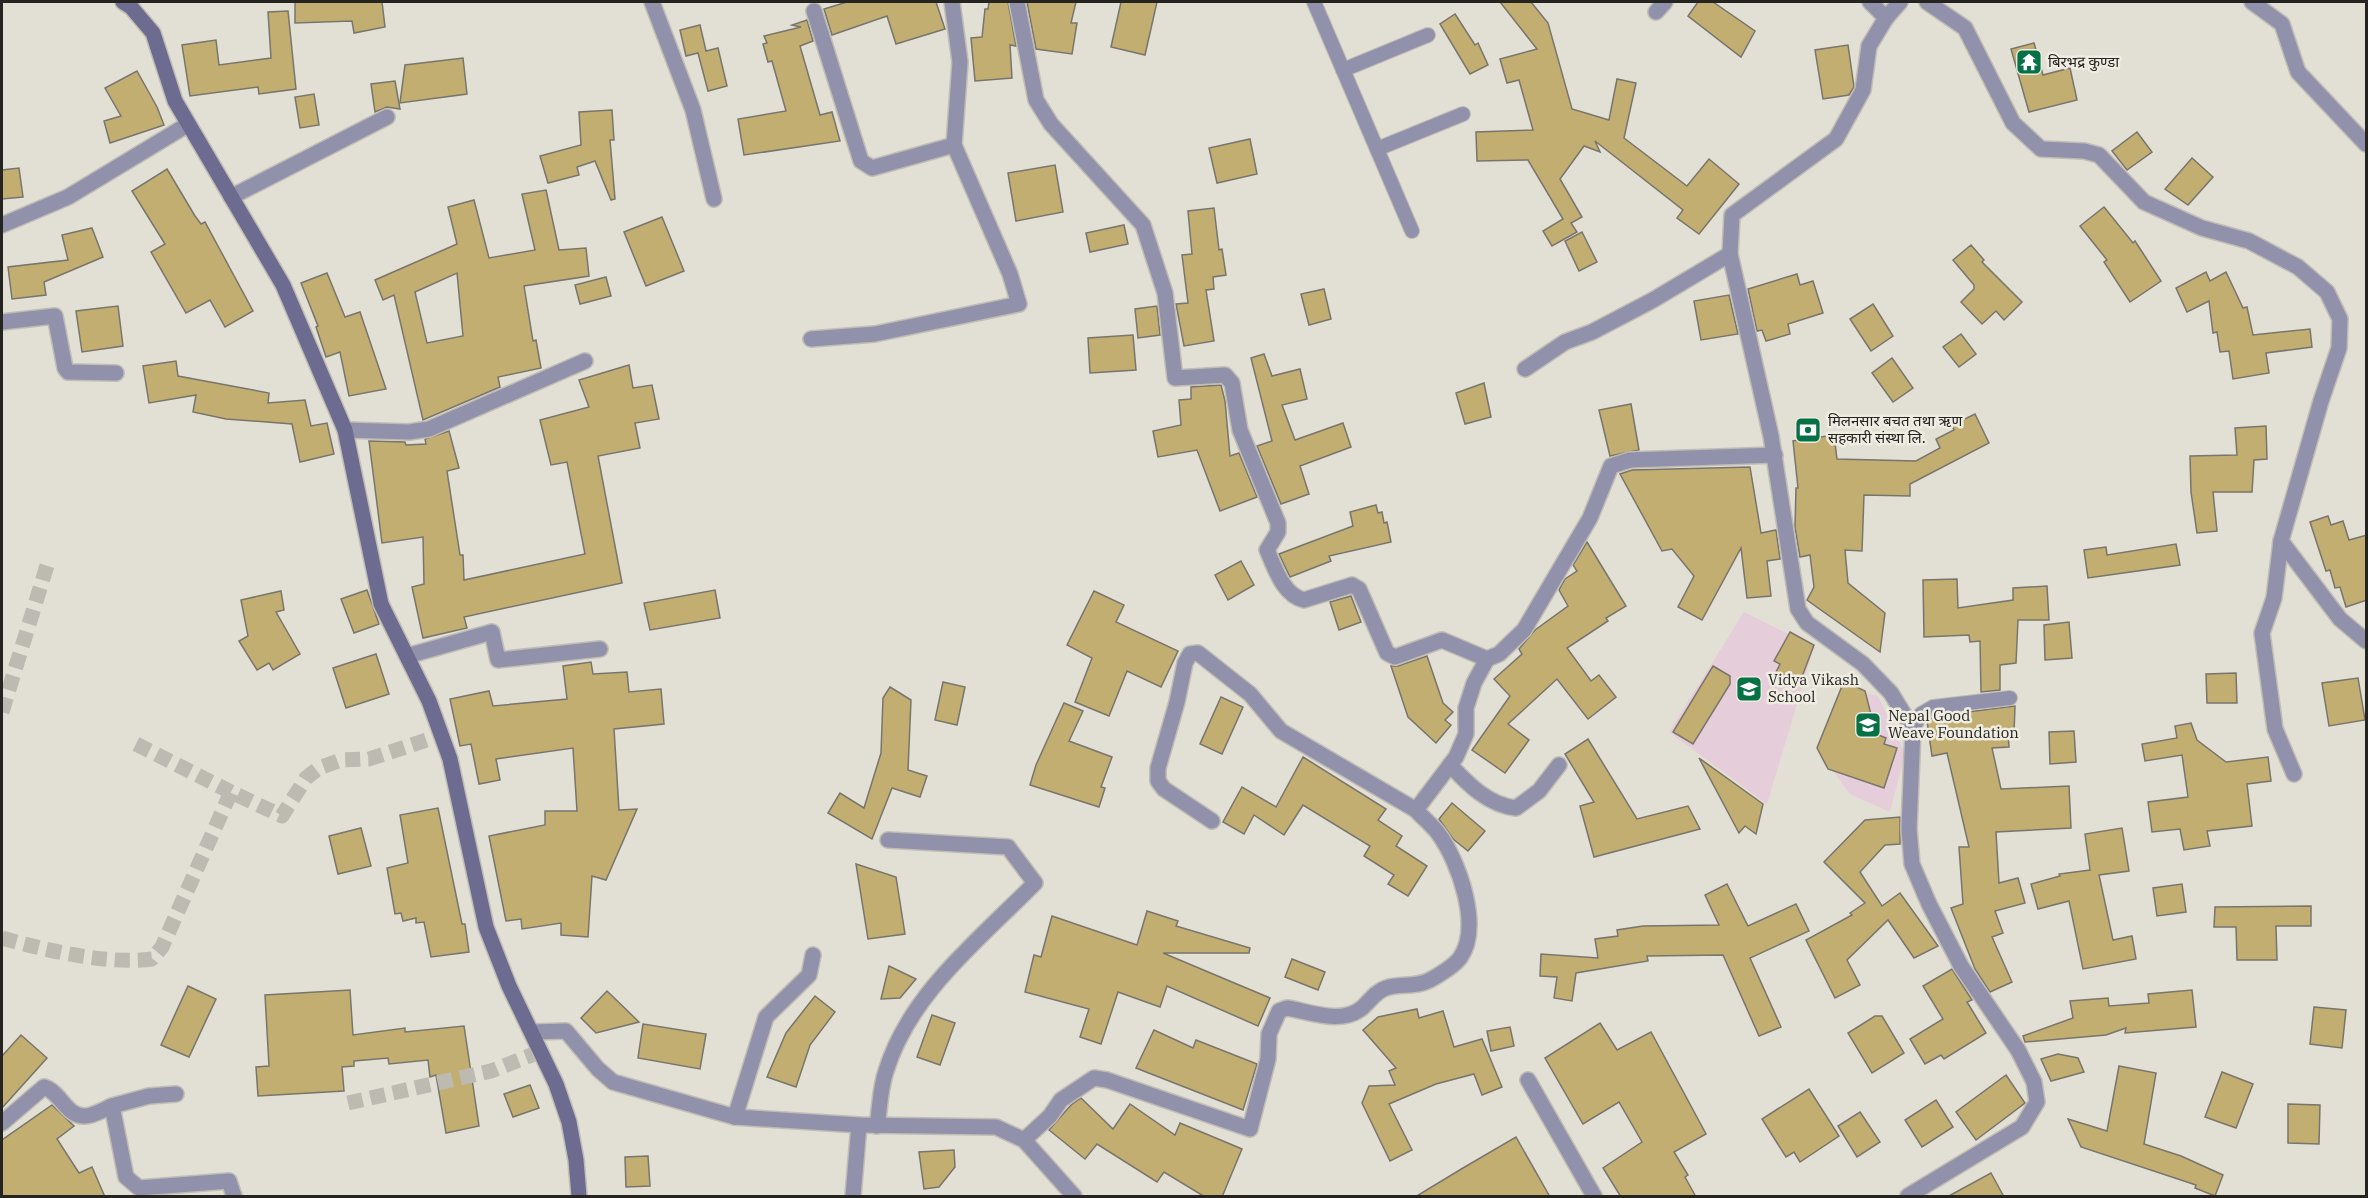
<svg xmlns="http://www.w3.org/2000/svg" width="2368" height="1198" viewBox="0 0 2368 1198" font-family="'IBM Plex Serif','Noto Sans Devanagari',serif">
	<rect width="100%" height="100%" fill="#e2dfd5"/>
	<!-- education -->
	<g fill="#e5cdd9">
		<polygon points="1744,612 1814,647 1767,804 1669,732"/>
		<polygon points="1855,691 1878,696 1905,754 1890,812 1850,794 1832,769"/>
	</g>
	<!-- building -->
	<g fill="#c3ae71" stroke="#78756c" stroke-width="1.5" fill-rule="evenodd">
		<polygon points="295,2 382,2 385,27 354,33 352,21 295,23"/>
		<polygon points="847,2 936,2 945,29 896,44 887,16 832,35 824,9"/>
		<polygon points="989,2 1008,2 1016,46 1010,45 1012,78 975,81 971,38 982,37 985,9 988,9"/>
		<polygon points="1027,2 1076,2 1071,23 1077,23 1072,54 1036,49"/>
		<polygon points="1121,2 1157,2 1145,55 1111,47"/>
		<polygon points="1500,2 1531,2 1548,23 1572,109 1609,120 1617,79 1636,83 1624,138 1687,186 1709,159 1739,184 1699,234 1677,218 1683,210 1595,141 1600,152 1584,146 1560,179 1582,217 1571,223 1577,232 1552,246 1543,231 1563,219 1528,160 1477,161 1476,132 1533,130 1519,80 1507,83 1500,59 1537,49"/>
		<polygon points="1698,2 1713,2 1755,31 1741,57 1688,16"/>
		<polygon points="288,11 296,89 259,94 258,87 190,96 182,45 216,40 219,65 271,58 268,12"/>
		<polygon points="1455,14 1475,45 1478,43 1488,65 1470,74 1440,24"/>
		<polygon points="807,20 813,41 800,46 820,115 832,112 840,141 744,155 738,119 786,111 772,61 768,62 763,44 767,43 764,36 801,27 792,25"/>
		<polygon points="700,25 706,51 718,48 727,86 708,91 698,53 686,56 680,30"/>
		<polygon points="2034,43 2043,75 2070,68 2077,100 2029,112 2011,49"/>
		<polygon points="1848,45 1854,87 1849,95 1823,99 1815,50"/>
		<polygon points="463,58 467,94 400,103 405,65"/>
		<polygon points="137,71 157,107 164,125 110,143 104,121 121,116 105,88"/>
		<polygon points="395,81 400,109 387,107 375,112 371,84"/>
		<polygon points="314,94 319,125 300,128 295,97"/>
		<polygon points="612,110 614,140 610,140 615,199 611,200 595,161 577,167 579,175 548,183 540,156 581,145 579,112"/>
		<polygon points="2137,132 2152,152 2127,170 2112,151"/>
		<polygon points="1250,139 1257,174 1217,183 1209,148"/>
		<polygon points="2192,158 2213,177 2188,205 2165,189"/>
		<polygon points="1055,165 1063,212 1016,221 1008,173"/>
		<polygon points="19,168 23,197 2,199 2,170"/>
		<polygon points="167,169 195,216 201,224 205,222 253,311 225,327 210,300 186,313 151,252 165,244 132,191"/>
		<path d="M546,190L559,250L586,248L589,276L524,286L533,341L536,340L541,368L498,377L500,387L423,420L394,295L383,300L375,280L457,244L448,207L474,200L489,258L535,250L522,194ZM457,273L463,336L427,343L415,292Z"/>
		<polygon points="2104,207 2133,243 2135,241 2161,281 2130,302 2104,262 2107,260 2080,226"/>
		<polygon points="1214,208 1219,250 1222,249 1226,275 1213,277 1214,289 1206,290 1214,341 1184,346 1176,304 1188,303 1182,255 1192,254 1188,211"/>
		<polygon points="662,217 684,271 646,286 624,232"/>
		<polygon points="1124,225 1128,244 1090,252 1086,233"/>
		<polygon points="92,228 103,257 44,282 46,295 12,299 8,267 68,260 62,235"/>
		<polygon points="1582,232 1597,262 1579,271 1565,241"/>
		<polygon points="1971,245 1984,260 1982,262 2022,302 2004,320 1996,311 1982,324 1961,302 1974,289 1974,285 1953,260"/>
		<polygon points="2206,272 2210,281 2226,272 2243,308 2247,307 2253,335 2310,329 2312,347 2266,353 2269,373 2233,379 2229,351 2220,352 2217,332 2213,333 2209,301 2187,312 2176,288"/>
		<polygon points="327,273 345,317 360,312 386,389 349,396 340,352 326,357 316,327 318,326 301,283"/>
		<polygon points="1797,274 1800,285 1813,281 1823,313 1788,324 1790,334 1766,341 1762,330 1757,331 1748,289"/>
		<polygon points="606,277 611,296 580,304 575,285"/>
		<polygon points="1324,289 1331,319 1309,325 1301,294"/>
		<polygon points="1729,295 1738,334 1701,340 1694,301"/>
		<polygon points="1873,304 1893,336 1871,351 1850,319"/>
		<polygon points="118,306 123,346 82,352 76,311"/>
		<polygon points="1157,306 1160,335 1138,338 1135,309"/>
		<polygon points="1961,334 1976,354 1959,367 1943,347"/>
		<polygon points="1133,335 1136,370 1090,373 1088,338"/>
		<polygon points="1264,354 1272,376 1300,369 1307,399 1282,405 1295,440 1343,423 1351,447 1300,466 1309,494 1281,504 1257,446 1272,441 1251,358"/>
		<polygon points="1892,358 1913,388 1893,402 1872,373"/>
		<polygon points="176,361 178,376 269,393 268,403 305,400 311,426 327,423 334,454 300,462 292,424 226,419 193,412 196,395 149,403 143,366"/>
		<polygon points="629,365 633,388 652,385 659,419 635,423 640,448 598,456 622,583 464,617 467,628 423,638 412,587 424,584 423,537 382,543 369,441 405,442 406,445 426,444 425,439 449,431 459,468 447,471 460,555 463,555 464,580 585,554 567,462 551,465 540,420 589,407 579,380"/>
		<polygon points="1484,383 1491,417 1465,424 1456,393"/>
		<polygon points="1221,385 1225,401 1230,456 1239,453 1257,497 1220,511 1197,450 1158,457 1153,431 1181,425 1179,400 1191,399 1191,387"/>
		<polygon points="1631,404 1639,450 1610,456 1599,410"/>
		<polygon points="1975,414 1989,443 1910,484 1910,496 1864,495 1862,551 1845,550 1848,583 1885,613 1880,652 1807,600 1814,587 1810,555 1800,557 1795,527 1796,488 1798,488 1793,441 1834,435 1837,459 1916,461 1940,448 1936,439 1954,430 1952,425"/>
		<polygon points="2266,426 2267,459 2254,460 2252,492 2213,492 2217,531 2197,533 2191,492 2190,456 2237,455 2235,428"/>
		<polygon points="1750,467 1761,533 1776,530 1780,559 1767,561 1771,596 1747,598 1741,548 1702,620 1678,607 1694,576 1672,549 1662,551 1620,474 1632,470"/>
		<polygon points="1376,505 1378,513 1382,512 1384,523 1387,522 1391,542 1329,556 1331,561 1290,577 1279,554 1353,526 1350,512"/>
		<polygon points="2328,516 2331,525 2343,521 2349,540 2367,535 2367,600 2346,607 2340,587 2335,588 2330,570 2326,571 2310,522"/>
		<polygon points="1587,542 1626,606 1606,618 1608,621 1567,648 1591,681 1599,675 1616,697 1588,719 1557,679 1508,724 1529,740 1505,773 1472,750 1510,696 1494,679 1522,654 1519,649 1535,630 1568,606 1559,590 1565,579 1577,571 1573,565"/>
		<polygon points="2176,544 2180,565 2088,578 2084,550 2106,547 2107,555"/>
		<polygon points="1241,561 1254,585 1228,600 1215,575"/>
		<polygon points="1957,579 1958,608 2013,600 2013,588 2047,586 2049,620 2018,620 2016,663 2000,665 2000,690 1981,692 1980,641 1970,642 1969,635 1924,637 1923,580"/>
		<polygon points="367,590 379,624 354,633 341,599"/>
		<polygon points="715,590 720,618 650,630 644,603"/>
		<polygon points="281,591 284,610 276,612 300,654 273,670 269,663 257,670 239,641 248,636 241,600"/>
		<polygon points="1094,591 1124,605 1116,622 1178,651 1161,687 1127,671 1109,716 1075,702 1092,658 1067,645"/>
		<polygon points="1351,596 1361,622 1339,630 1330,602"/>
		<polygon points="2069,622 2072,658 2045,660 2044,625"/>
		<polygon points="1790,632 1814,645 1800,682 1776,672 1780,664 1774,661"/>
		<polygon points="376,654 389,694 346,708 333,668"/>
		<polygon points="1427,656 1443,703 1453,712 1445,720 1451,725 1436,743 1408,717 1391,666 1398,666"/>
		<polygon points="591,662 593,674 627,672 629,692 661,689 664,724 614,729 619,810 637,809 606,880 592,876 588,937 561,935 561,923 522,929 521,919 506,921 489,836 545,825 545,811 577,811 573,748 496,759 500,780 479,784 471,744 460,746 450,699 489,691 493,706 567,699 563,666"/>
		<polygon points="1713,666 1730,676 1730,684 1693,744 1673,732"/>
		<polygon points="2236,673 2237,703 2207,703 2206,674"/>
		<polygon points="2358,678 2365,720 2329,726 2322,683"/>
		<polygon points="1844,681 1865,691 1876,734 1886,738 1884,744 1897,748 1884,788 1828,769 1817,748"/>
		<polygon points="943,682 965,687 957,725 935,720"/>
		<polygon points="890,687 911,700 908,770 927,776 920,797 892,788 872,839 828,813 840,793 864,808 881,753 883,698"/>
		<polygon points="1221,697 1243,707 1222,754 1200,744"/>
		<polygon points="1064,703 1083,711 1069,741 1112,757 1101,787 1105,788 1099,807 1030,785 1036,765"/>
		<polygon points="2015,706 2014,733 2008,733 2009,747 1992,748 2001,789 2069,786 2071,828 1996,832 1999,883 2018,878 2025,903 1995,911 2003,933 1992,937 2012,982 1990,992 1975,969 1951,908 1963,904 1959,847 1969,847 1947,753 1932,756 1927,721 1936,716"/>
		<polygon points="2191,723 2197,740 2226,762 2268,757 2271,781 2247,784 2252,826 2207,831 2210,846 2184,850 2180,829 2152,832 2148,802 2188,797 2182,755 2145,761 2142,744 2177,738 2175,726"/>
		<polygon points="2074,731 2076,762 2050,764 2049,732"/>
		<polygon points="1588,739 1637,819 1688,806 1700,829 1594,857 1580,806 1594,802 1565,754"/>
		<polygon points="1303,757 1386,809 1378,820 1402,836 1396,846 1427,866 1408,896 1388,884 1394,875 1364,856 1370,846 1303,805 1284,835 1254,815 1244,834 1223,822 1242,787 1276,807"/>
		<polygon points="1699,758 1763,804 1756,834 1745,826 1739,833"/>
		<polygon points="1452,803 1485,831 1468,851 1453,839 1439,819"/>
		<polygon points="438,808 462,924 465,924 469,952 431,957 424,922 416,923 416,918 403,921 401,913 395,914 387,868 408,863 400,815"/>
		<polygon points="1900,817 1900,844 1885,845 1860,872 1882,906 1900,893 1938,946 1914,958 1888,920 1847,960 1860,985 1835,998 1806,940 1852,915 1850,913 1865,903 1824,862 1865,820"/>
		<polygon points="361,828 371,866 338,874 329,836"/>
		<polygon points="2122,828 2129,871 2099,875 2113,940 2132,936 2136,959 2083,969 2069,901 2038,909 2031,884 2060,876 2059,874 2090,870 2085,834"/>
		<polygon points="856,864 896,877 905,934 868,939"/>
		<polygon points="1727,884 1748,926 1796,904 1809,931 1750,958 1781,1027 1759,1036 1723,955 1647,956 1648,961 1576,973 1572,1001 1554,998 1557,977 1540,976 1541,954 1598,958 1595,939 1618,936 1617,930 1643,926 1719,925 1705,895"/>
		<polygon points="2182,884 2186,912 2157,916 2153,888"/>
		<polygon points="2311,906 2311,926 2276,926 2277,960 2237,960 2236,927 2214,927 2215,907"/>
		<polygon points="1147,911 1178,921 1176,926 1250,948 1249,953 1163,953 1270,998 1258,1026 1167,986 1160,1007 1118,992 1101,1044 1080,1037 1089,1009 1025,992 1034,955 1041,957 1052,916 1137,945"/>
		<polygon points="1292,959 1325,972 1318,990 1285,977"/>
		<polygon points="889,966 916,979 900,998 881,999"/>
		<polygon points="1952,969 1972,1000 1967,1002 1986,1033 1944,1059 1941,1055 1925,1064 1910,1039 1943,1019 1923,986"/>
		<polygon points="188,986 216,999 189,1057 161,1045"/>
		<polygon points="350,990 353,1035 405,1028 405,1032 464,1026 479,1126 446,1133 436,1075 430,1077 428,1060 389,1064 388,1058 354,1061 354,1066 342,1067 344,1091 258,1096 256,1067 269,1066 265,995"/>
		<polygon points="2192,990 2196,1027 2125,1033 2126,1028 2106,1035 2025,1042 2023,1036 2073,1018 2070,1001 2108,998 2109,1006 2149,1003 2148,994"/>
		<polygon points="607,991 639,1022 596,1033 581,1018"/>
		<polygon points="815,996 835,1012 810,1045 796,1087 767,1077 786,1033"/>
		<polygon points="2314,1007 2346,1010 2342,1048 2310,1044"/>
		<polygon points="1417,1009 1419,1018 1443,1011 1454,1047 1482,1039 1502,1087 1482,1095 1474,1074 1436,1084 1389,1104 1412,1150 1390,1161 1362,1103 1369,1086 1395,1085 1389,1071 1396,1068 1363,1030 1378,1017"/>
		<polygon points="932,1015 955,1023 940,1065 917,1057"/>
		<polygon points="1875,1016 1882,1016 1904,1053 1872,1073 1848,1033"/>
		<polygon points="1600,1023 1617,1050 1651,1032 1706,1134 1674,1152 1688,1175 1685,1177 1696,1197 1621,1197 1603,1168 1642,1142 1619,1102 1583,1124 1545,1058"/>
		<polygon points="643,1024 706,1034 700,1069 638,1058"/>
		<polygon points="1510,1027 1514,1046 1491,1051 1487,1031"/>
		<polygon points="1154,1030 1193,1048 1196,1040 1257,1064 1243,1110 1136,1068"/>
		<polygon points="21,1035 47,1058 2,1108 2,1056"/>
		<polygon points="2058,1054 2078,1058 2084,1072 2051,1081 2041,1059"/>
		<polygon points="2119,1066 2156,1073 2144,1144 2181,1156 2223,1175 2215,1196 2195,1188 2196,1185 2081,1147 2068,1119 2107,1131"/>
		<polygon points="2222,1072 2253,1084 2236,1128 2205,1117"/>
		<polygon points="2006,1075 2025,1103 1976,1140 1956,1112"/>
		<polygon points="530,1085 539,1108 513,1117 504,1094"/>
		<polygon points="1809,1089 1839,1136 1800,1162 1794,1152 1786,1157 1762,1119"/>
		<polygon points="1081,1098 1113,1129 1130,1104 1175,1135 1180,1123 1242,1149 1222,1197 1205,1197 1164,1172 1157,1182 1097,1144 1085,1159 1049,1130 1071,1105"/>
		<polygon points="1936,1100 1953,1127 1922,1147 1905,1120"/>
		<polygon points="2288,1104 2320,1105 2319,1144 2288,1143"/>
		<polygon points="52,1105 74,1126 57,1139 79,1173 92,1167 105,1197 2,1197 2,1140"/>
		<polygon points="1860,1112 1880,1142 1857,1157 1838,1126"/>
		<polygon points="1516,1137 1550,1197 1415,1197 1463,1168"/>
		<polygon points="954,1150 955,1167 939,1187 924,1189 919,1152"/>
		<polygon points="648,1156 650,1186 626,1187 625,1157"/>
		<polygon points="1991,1173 2004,1197 1947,1197"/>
	</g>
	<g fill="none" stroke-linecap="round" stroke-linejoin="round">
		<!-- street-tunnel -->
		<g stroke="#bcbab1" stroke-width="15" stroke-dasharray="15 8" stroke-linecap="butt">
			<polyline points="2,712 49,559"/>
			<polyline points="136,744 231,792"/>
			<path d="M2,938C45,950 107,965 152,959L162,947L231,792L282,816L306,778L319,768L341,760L369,759L442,735"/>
			<polyline points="348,1103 491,1071 542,1051"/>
		</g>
		<defs>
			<g id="lane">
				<polyline points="1314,2 1412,231"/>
				<polyline points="1343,70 1428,35"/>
				<polyline points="1377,149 1463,114"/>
				<polyline points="1913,729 1921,714 1933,707 2010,698"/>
			</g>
			<g id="street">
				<polyline points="652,2 693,110 714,199"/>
				<path d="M1017,2L1036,100L1051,124L1143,225L1165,293L1175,378L1225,375L1232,383L1240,430L1278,523V532L1267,550C1275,568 1283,595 1304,600L1352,585L1359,589L1387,653L1395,657L1442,640L1487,659L1499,654L1524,630L1590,518L1611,466L1630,460L1775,455"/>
				<polyline points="1870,2 1886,18 1869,46 1863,90 1836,139 1732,215 1730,254 1771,436 1798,609 1807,623 1863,664 1891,693 1913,729 1909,829 1912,864 1929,904 1961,966 2018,1050 2034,1082 2037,1102 2022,1127 1908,1196"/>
				<polyline points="1927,2 1965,28 2013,123 2041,149 2084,151 2099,155 2144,202 2202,228 2249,241 2298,267 2327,292 2340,319 2339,348 2321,401 2281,541 2340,619 2366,641"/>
				<polyline points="2252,2 2282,24 2298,72 2366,144"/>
				<polyline points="814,11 861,161 872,168 954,145 960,62 952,2"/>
				<polyline points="1656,12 1665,2"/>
				<polyline points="1886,18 1900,2"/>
				<polyline points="231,197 387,117"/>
				<polyline points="2,225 68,197 187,125"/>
				<polyline points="2,322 55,316 65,368 68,372 116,373"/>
				<polyline points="811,339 875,334 1019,304 1010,274 954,145"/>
				<polyline points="1525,369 1565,342 1592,332 1653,300 1730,254"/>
				<polyline points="345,430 409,432 429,429 585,361"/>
				<polyline points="2281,541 2274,598 2262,633 2275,729 2294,774"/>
				<polyline points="407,656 492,632 498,660 600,649"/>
				<path d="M1450,765C1468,784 1488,805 1516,808L1539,791L1559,765"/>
				<polyline points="1212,821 1164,789 1158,781 1158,768 1177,702 1185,663 1190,654 1198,653 1250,694 1281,731 1416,810"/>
				<polyline points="532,1032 566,1031 598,1069 613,1082 735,1117 859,1125 996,1127 1024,1140 1074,1196"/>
				<polyline points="1528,1080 1594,1196"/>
				<polyline points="112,1106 149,1096 176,1094"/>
				<polyline points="735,1117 766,1017 809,975 813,955"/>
				<path d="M2,1123L44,1087C61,1092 66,1117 85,1116C93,1116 105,1109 112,1106L126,1177L139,1188L229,1181L234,1196"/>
				<path d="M877,1126C880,1108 880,1088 886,1071C910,993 980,939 1035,883L1008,847L888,840"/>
				<path d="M1024,1140L1050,1116L1061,1100L1094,1078L1107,1080L1250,1129L1268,1059L1269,1034L1279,1011L1287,1008C1311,1012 1341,1025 1362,1008C1369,1002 1376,991 1386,988C1400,983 1415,988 1430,980C1439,975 1453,967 1460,958C1482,927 1459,861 1438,833C1432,825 1423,818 1416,810L1456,757L1466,734V708L1474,683L1487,659"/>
				<polyline points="853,1196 859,1125"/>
			</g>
			<polyline id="secondary" points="123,2 131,7 153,33 175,101 283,285 345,430 381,604 429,701 450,759 486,927 509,986 556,1084 569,1122 576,1160 579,1196"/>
		</defs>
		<!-- lane casing -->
		<use href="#lane" stroke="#c0bdb5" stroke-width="16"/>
		<!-- street casing -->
		<use href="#street" stroke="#c0bdb5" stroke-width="18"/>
		<!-- secondary casing -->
		<use href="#secondary" stroke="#c0bdb5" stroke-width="18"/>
		<!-- lane -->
		<use href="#lane" stroke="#9291ab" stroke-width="14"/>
		<!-- street -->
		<use href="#street" stroke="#9291ab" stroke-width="15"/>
		<!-- secondary -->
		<use href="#secondary" stroke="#6d6c90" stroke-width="15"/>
	</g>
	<!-- icons -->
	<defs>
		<symbol id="temple-square" viewBox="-11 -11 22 22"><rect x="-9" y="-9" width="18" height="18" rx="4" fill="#067047" stroke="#efece2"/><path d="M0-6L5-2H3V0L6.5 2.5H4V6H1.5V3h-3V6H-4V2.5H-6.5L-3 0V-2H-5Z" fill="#fff"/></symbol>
		<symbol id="bank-square" viewBox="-11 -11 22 22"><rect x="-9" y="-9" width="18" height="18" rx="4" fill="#067047" stroke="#efece2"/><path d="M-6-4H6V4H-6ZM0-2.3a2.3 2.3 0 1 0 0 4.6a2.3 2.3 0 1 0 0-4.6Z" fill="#fff"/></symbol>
		<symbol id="school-square" viewBox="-11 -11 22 22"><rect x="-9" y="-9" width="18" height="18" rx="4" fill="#067047" stroke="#efece2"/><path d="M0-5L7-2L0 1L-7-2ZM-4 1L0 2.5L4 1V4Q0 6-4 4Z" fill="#fff"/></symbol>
	</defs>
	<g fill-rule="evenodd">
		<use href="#temple-square" x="2014" y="47" width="30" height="30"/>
		<use href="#bank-square" x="1793" y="415" width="30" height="30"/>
		<use href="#school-square" x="1734" y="674" width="30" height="30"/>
		<use href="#school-square" x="1853" y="710" width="30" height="30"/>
	</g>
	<g text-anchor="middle" stroke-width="5" stroke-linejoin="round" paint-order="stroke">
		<!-- poi labels -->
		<g font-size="15" fill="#252421" stroke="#efece2" text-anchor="start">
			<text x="2048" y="67">बिरभद्र कुण्डा</text>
			<text x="1828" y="426">मिलनसार बचत तथा ऋण<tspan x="1828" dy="17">सहकारी संस्था लि.</tspan></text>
			<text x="1768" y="685">Vidya Vikash<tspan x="1768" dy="17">School</tspan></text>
			<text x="1888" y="721">Nepal Good<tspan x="1888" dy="17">Weave Foundation</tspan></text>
		</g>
	</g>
	<!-- border -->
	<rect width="2368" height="1198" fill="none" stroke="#252421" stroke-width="6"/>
</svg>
